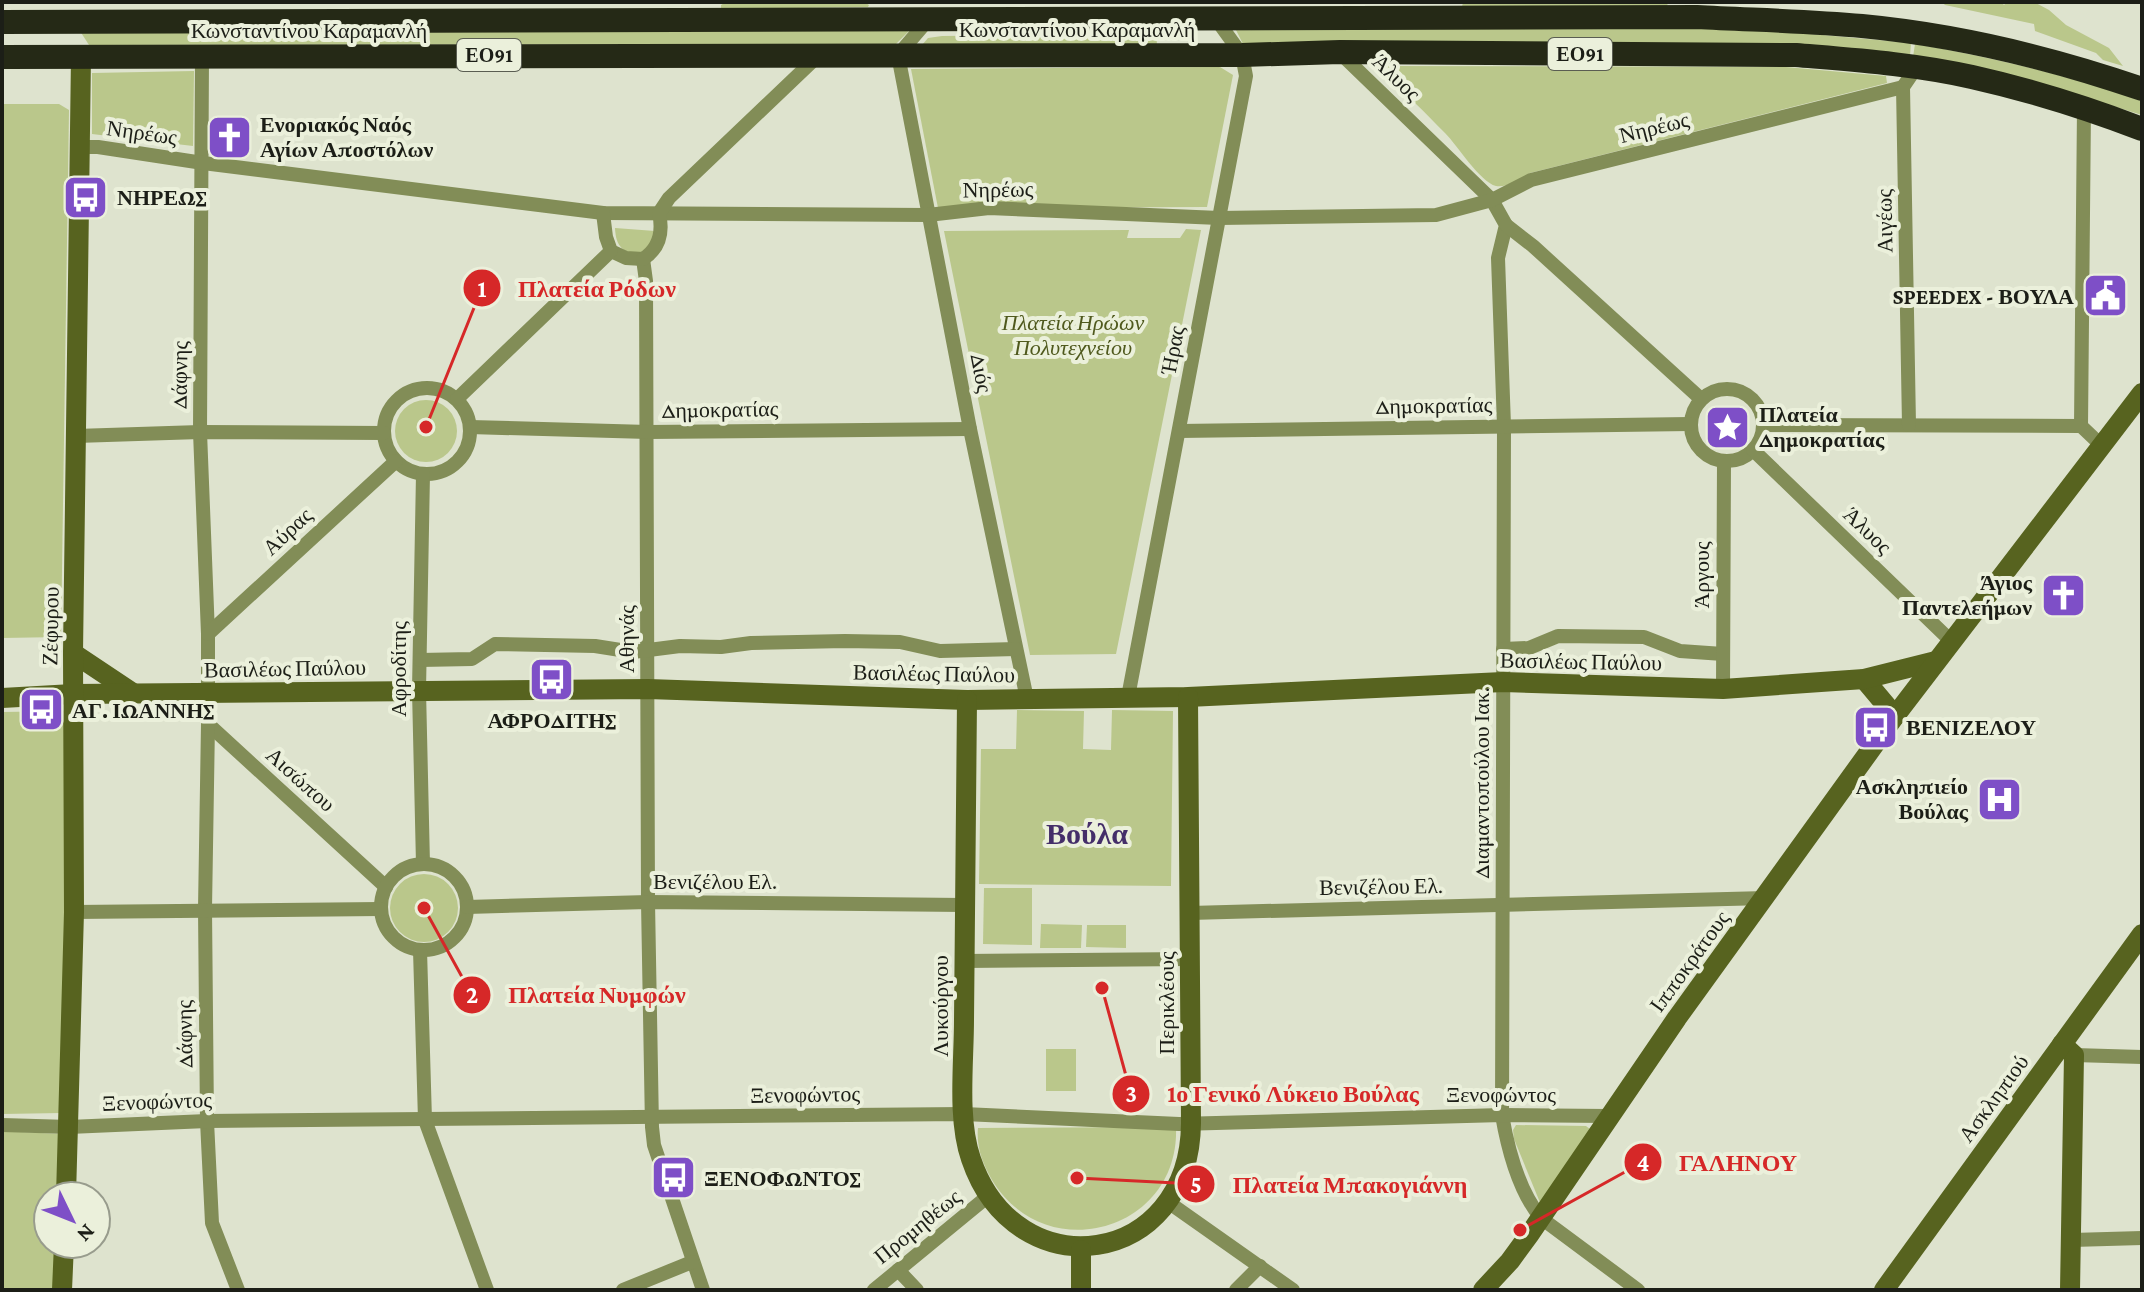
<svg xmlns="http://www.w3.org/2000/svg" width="2144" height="1292" viewBox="0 0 2144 1292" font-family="'Crimson Pro',serif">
	<rect width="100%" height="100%" fill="#dee3ce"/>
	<!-- green -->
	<g fill="#bac78b">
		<polygon points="726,2 742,4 864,2 869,5 868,7 721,9 721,5"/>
		<polygon points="1463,2 1667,2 1668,3 1667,6 1462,7"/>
		<polygon points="1942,2 2001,2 2004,5 2007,2 2015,4 2034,2 2049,10 2066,25 2109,48 2123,66 2103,60 2096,53 2035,31 2034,24 1945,5"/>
		<polygon points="1745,28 1911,43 1910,56 1810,46 1745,43 1243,44 1236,30"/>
		<polygon points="910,30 896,44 89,45 80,31"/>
		<polygon points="1156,34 1157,44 922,45 928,38 942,36"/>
		<path d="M1915,44C1992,57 2068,75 2142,101V115L2031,81L1913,57Z"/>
		<path d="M1389,66L1786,67L1886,76L1887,83L1530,173C1521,179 1507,188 1496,186C1480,182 1458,146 1445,133C1425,113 1405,91 1381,75L1380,67Z"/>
		<polygon points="1220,67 1233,75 1207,207 938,208 911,69"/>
		<polygon points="194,71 193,146 92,134 92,73"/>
		<polygon points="2,104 59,104 69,110 61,637 2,638"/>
		<path d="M615,228L655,231L654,240L641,255C623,252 616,248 615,228Z"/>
		<polygon points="1186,229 1201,230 1116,654 1030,655 944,231 1129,230 1127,238 1180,238"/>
		<circle cx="426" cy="431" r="31"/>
		<polygon points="1017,710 1084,711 1083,749 1111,750 1112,710 1173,711 1171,886 979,884 981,749 1016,749"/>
		<polygon points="67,711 62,1113 2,1114 2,712"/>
		<circle cx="424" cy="908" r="34"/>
		<polygon points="984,888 1032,888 1032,945 983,944"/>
		<polygon points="1041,924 1082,925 1081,948 1040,948"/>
		<polygon points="1087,925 1126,925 1126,948 1086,947"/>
		<rect x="1046" y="1049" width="30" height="42"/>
		<polygon points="1516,1125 1586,1126 1590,1129 1541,1205 1514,1139 1513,1130"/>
		<path d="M1176,1127C1180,1231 1046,1269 992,1180C983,1165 976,1147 978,1128Z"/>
		<polygon points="2,1131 60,1134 58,1196 48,1196 48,1244 56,1244 55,1290 2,1290"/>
	</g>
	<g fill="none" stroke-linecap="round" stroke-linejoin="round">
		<!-- street -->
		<g stroke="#828d57" stroke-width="14">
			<polyline points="928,20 898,55 970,429 1027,699"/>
			<path d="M1340,53L1492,200L1506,225L1498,258L1504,426L1502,1115C1508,1150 1518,1190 1541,1218L1638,1290"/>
			<polyline points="202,56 200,432 208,634 208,724 386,887"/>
			<polyline points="2084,108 2081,426 2101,445"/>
			<polyline points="79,147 98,147 203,163 603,213 928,215 989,208 1219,218 1436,215 1492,200 1531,180 1903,87"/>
			<polyline points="603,213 606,237 611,251 626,258 643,259"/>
			<polyline points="1506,225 1533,246 1701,399"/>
			<polyline points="643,259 646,281 648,902 652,1127 654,1145 703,1290"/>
			<path d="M643,259C660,248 663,231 659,213L669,198L819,55"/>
			<circle cx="427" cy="431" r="43"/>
			<circle cx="1727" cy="425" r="36"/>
			<polyline points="457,399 611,251"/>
			<polyline points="1763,425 2081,426"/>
			<polyline points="1909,425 1903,87 1916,68"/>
			<polyline points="470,427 648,432 970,429"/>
			<polyline points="1179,431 1690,424"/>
			<polyline points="76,436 200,432 384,433"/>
			<polyline points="1753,450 1951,641"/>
			<polyline points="423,474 419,690 423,864"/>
			<polyline points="208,634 396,461"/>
			<polyline points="1503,649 1529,648 1558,636 1644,637 1680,651 1723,654"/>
			<polyline points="420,660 472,659 495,644 595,646 633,652 680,646 721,647 751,643 845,641 900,642 940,651 1016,649"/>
			<polyline points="1723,689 1724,461"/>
			<polyline points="1128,697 1246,76 1242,55 1216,19"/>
			<polyline points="208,724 205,909 207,1121 212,1223 238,1290"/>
			<circle cx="424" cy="907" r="43"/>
			<polyline points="467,907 648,902 964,905"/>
			<polyline points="74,912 381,909"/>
			<polyline points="1190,913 1766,898"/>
			<polyline points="420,950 425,1120 487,1290"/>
			<polyline points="964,961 1190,959"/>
			<polyline points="2074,1055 2142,1057"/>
			<polyline points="2,1125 69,1127 207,1121 964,1114 1179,1124 1502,1115 1608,1116"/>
			<polyline points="1168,1202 1293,1290"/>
			<polyline points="2072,1240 2142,1238"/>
			<polyline points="898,1270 917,1290"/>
			<polyline points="623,1290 692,1262"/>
			<polyline points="874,1290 987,1197"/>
			<polyline points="1236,1290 1260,1266"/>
		</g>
		<!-- secondary -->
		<g stroke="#57631f" stroke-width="20">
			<polyline points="73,653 133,693"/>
			<polyline points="1864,679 1895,716"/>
			<polyline points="2,698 73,694 648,689 967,700 1188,697 1503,682 1723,689 1864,679 1936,661"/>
			<path d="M967,700C965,807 964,914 964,1020C964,1063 957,1119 971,1159C1016,1292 1190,1267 1191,1123L1188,697"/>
			<polyline points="2062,1044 2074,1055 2070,1290"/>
			<polyline points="66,1196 74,912 73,653 81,56"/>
			<polyline points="1081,1250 1081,1290"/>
			<polyline points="62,1290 64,1244"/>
			<polyline points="1483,1290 1510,1261 1529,1235 1677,1018 1895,716 2142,393"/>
			<polyline points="1884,1290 2142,934"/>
		</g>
		<!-- highway -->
		<g stroke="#252916" stroke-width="24">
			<path d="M2,22L1697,17C1751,20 1807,21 1862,26C1956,35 2052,58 2142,89"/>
			<path d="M2,57L1242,55L1340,52L1796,55C1855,60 1915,64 1972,77C2030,90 2087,108 2142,129"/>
		</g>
	</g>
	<!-- icons -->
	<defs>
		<symbol id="church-square" viewBox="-11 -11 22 22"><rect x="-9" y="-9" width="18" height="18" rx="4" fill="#7e4fc7" stroke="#ebf0db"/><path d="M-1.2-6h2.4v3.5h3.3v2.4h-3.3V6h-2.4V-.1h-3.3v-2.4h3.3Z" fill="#fff"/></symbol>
		<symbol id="bus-square" viewBox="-11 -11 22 22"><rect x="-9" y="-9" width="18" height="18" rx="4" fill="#7e4fc7" stroke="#ebf0db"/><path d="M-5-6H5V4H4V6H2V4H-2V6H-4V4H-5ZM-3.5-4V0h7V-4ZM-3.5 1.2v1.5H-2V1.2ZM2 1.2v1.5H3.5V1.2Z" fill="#fff"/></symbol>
		<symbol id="civic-square" viewBox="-11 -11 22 22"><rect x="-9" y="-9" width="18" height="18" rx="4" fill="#7e4fc7" stroke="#ebf0db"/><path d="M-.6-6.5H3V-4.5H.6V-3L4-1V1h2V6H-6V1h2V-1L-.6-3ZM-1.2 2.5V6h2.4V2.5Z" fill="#fff"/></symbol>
		<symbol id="sight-square" viewBox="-11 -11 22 22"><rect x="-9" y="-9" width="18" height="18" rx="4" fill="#7e4fc7" stroke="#ebf0db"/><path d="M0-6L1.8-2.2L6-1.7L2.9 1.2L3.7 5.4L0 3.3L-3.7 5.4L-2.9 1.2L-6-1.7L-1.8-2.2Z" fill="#fff"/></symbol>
		<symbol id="hospital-square" viewBox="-11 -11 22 22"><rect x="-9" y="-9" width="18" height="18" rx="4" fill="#7e4fc7" stroke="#ebf0db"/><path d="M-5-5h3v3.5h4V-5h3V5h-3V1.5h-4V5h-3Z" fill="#fff"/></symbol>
	</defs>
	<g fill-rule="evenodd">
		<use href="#church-square" x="204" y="112" width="51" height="51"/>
		<use href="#bus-square" x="60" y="172" width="51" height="51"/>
		<use href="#civic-square" x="2080" y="270" width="51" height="51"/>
		<use href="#sight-square" x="1702" y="402" width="51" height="51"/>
		<use href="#church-square" x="2038" y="570" width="51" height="51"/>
		<use href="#bus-square" x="526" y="654" width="51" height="51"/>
		<use href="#bus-square" x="16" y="684" width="51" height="51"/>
		<use href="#bus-square" x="1850" y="702" width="51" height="51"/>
		<use href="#hospital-square" x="1974" y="774" width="51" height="51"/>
		<use href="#bus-square" x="648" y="1152" width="51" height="51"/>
	</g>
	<g text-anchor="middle" stroke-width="8" stroke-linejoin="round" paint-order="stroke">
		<!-- shield labels -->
		<g fill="#ebf0db" stroke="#5a5d52" stroke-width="2">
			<rect x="1548" y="38" width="64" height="32" rx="6"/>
			<rect x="457" y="39" width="64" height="32" rx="6"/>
		</g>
		<g font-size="20" font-weight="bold" fill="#1c1e17">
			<text x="1580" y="61">ΕΟ91</text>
			<text x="489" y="62">ΕΟ91</text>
		</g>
		<!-- street labels -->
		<g font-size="22" fill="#1c1e17" stroke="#ebf0db">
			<text x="1077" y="37">Κωνσταντίνου Καραμανλή</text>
			<text x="309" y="38">Κωνσταντίνου Καραμανλή</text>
			<text transform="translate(1397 77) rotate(44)" y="8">Άλυος</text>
			<text transform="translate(1654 127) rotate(-14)" y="8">Νηρέως</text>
			<text transform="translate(142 132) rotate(8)" y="8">Νηρέως</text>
			<text transform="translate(998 189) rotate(-1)" y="8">Νηρέως</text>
			<text transform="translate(1884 221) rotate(-91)" y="8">Αιγέως</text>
			<text transform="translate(1172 350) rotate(-79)" y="8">Ήρας</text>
			<text transform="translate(982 373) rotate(79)" y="8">Διός</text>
			<text transform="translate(179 375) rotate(-89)" y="8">Δάφνης</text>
			<text transform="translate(1434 405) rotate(-1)" y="8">Δημοκρατίας</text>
			<text transform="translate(720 409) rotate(-1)" y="8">Δημοκρατίας</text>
			<text transform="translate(1868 530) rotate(44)" y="8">Άλυος</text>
			<text transform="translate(287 531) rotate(-43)" y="8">Αύρας</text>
			<text transform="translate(1701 575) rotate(-90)" y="8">Άργους</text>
			<text transform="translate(50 626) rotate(-89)" y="8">Ζέφυρου</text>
			<text transform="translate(626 639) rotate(-90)" y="8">Αθηνάς</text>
			<text transform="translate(1581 661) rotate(1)" y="8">Βασιλέως Παύλου</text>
			<text transform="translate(285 668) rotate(-1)" y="8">Βασιλέως Παύλου</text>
			<text transform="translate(398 669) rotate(-90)" y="8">Αφροδίτης</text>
			<text transform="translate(934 673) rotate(1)" y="8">Βασιλέως Παύλου</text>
			<text transform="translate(301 779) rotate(42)" y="8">Αισώπου</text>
			<text transform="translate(1481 783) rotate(-90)" y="8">Διαμαντοπούλου Ιακ.</text>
			<text x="715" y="889">Βενιζέλου Ελ.</text>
			<text transform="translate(1381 886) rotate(-1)" y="8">Βενιζέλου Ελ.</text>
			<text transform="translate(1689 961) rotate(-54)" y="8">Ιπποκράτους</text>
			<text transform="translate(1166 1003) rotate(-90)" y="8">Περικλέους</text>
			<text transform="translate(940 1006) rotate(-90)" y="8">Λυκούργου</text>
			<text transform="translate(184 1034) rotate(-91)" y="8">Δάφνης</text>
			<text transform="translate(805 1094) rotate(-1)" y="8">Ξενοφώντος</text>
			<text x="1501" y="1102">Ξενοφώντος</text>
			<text transform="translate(1993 1098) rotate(-54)" y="8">Ασκληπιού</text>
			<text transform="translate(157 1101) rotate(-2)" y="8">Ξενοφώντος</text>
			<text transform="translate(917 1226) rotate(-39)" y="8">Προμηθέως</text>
		</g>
		<!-- poi labels -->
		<g font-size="22" font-weight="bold" fill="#1c1e17" stroke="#ebf0db" text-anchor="start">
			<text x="260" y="132">Ενοριακός Ναός<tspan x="260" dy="25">Αγίων Αποστόλων</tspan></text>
			<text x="117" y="205">ΝΗΡΕΩΣ</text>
			<text x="2074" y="304" text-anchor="end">SPEEDEX - ΒΟΥΛΑ</text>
			<text x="1759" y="422">Πλατεία<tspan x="1759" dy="25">Δημοκρατίας</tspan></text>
			<text x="2032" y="590" text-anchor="end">Άγιος<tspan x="2032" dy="25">Παντελεήμων</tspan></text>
			<text x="72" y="718">ΑΓ. ΙΩΑΝΝΗΣ</text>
			<text x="552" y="728" text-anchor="middle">ΑΦΡΟΔΙΤΗΣ</text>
			<text x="1906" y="735">ΒΕΝΙΖΕΛΟΥ</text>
			<text x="1968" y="794" text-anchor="end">Ασκληπιείο<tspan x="1968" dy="25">Βούλας</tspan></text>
			<text x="704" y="1186">ΞΕΝΟΦΩΝΤΟΣ</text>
		</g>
		<!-- park labels -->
		<g font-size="22" font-style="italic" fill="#4f591d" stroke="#ebf0db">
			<text x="1073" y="330">Πλατεία Ηρώων<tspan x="1073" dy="25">Πολυτεχνείου</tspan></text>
		</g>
		<!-- district labels -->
		<g font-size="30" font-weight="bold" fill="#442e69" stroke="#ebf0db">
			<text x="1087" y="844">Βούλα</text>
		</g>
	</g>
	<!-- callouts -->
	<path fill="none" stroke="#d62828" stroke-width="3" d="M426 427L482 288M424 908L472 995M1102 988L1131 1094M1520 1230L1643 1162M1077 1178L1196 1184"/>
	<g fill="#d62828" stroke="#ebf0db" stroke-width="3">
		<circle cx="426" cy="427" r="8"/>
		<circle cx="424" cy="908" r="8"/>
		<circle cx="1102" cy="988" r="8"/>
		<circle cx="1520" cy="1230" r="8"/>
		<circle cx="1077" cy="1178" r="8"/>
		<circle cx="482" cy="288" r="20"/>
		<circle cx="472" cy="995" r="20"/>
		<circle cx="1131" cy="1094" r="20"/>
		<circle cx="1643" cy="1162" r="20"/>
		<circle cx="1196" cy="1184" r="20"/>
	</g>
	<g font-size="24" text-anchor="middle" font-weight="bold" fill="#fff">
		<text x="482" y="297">1</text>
		<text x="472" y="1003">2</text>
		<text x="1131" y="1102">3</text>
		<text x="1643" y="1171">4</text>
		<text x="1196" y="1193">5</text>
	</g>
	<g font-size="24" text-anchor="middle" font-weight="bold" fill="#d62828" stroke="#ebf0db" stroke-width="8" stroke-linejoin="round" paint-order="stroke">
		<text x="597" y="297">Πλατεία Ρόδων</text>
		<text x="597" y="1003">Πλατεία Νυμφών</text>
		<text x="1293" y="1102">1ο Γενικό Λύκειο Βούλας</text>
		<text x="1738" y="1171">ΓΑΛΗΝΟΥ</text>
		<text x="1350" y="1193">Πλατεία Μπακογιάννη</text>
	</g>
	<!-- border -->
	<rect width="2144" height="1292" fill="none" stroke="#1c1e17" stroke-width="8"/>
	<!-- north arrow -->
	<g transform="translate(72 1220) rotate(133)"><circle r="38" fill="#ebf0db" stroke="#989c8d" stroke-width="2"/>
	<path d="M0-6L14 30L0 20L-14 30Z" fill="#7e4fc7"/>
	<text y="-12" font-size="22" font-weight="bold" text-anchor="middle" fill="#1c1e17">N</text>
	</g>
</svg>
